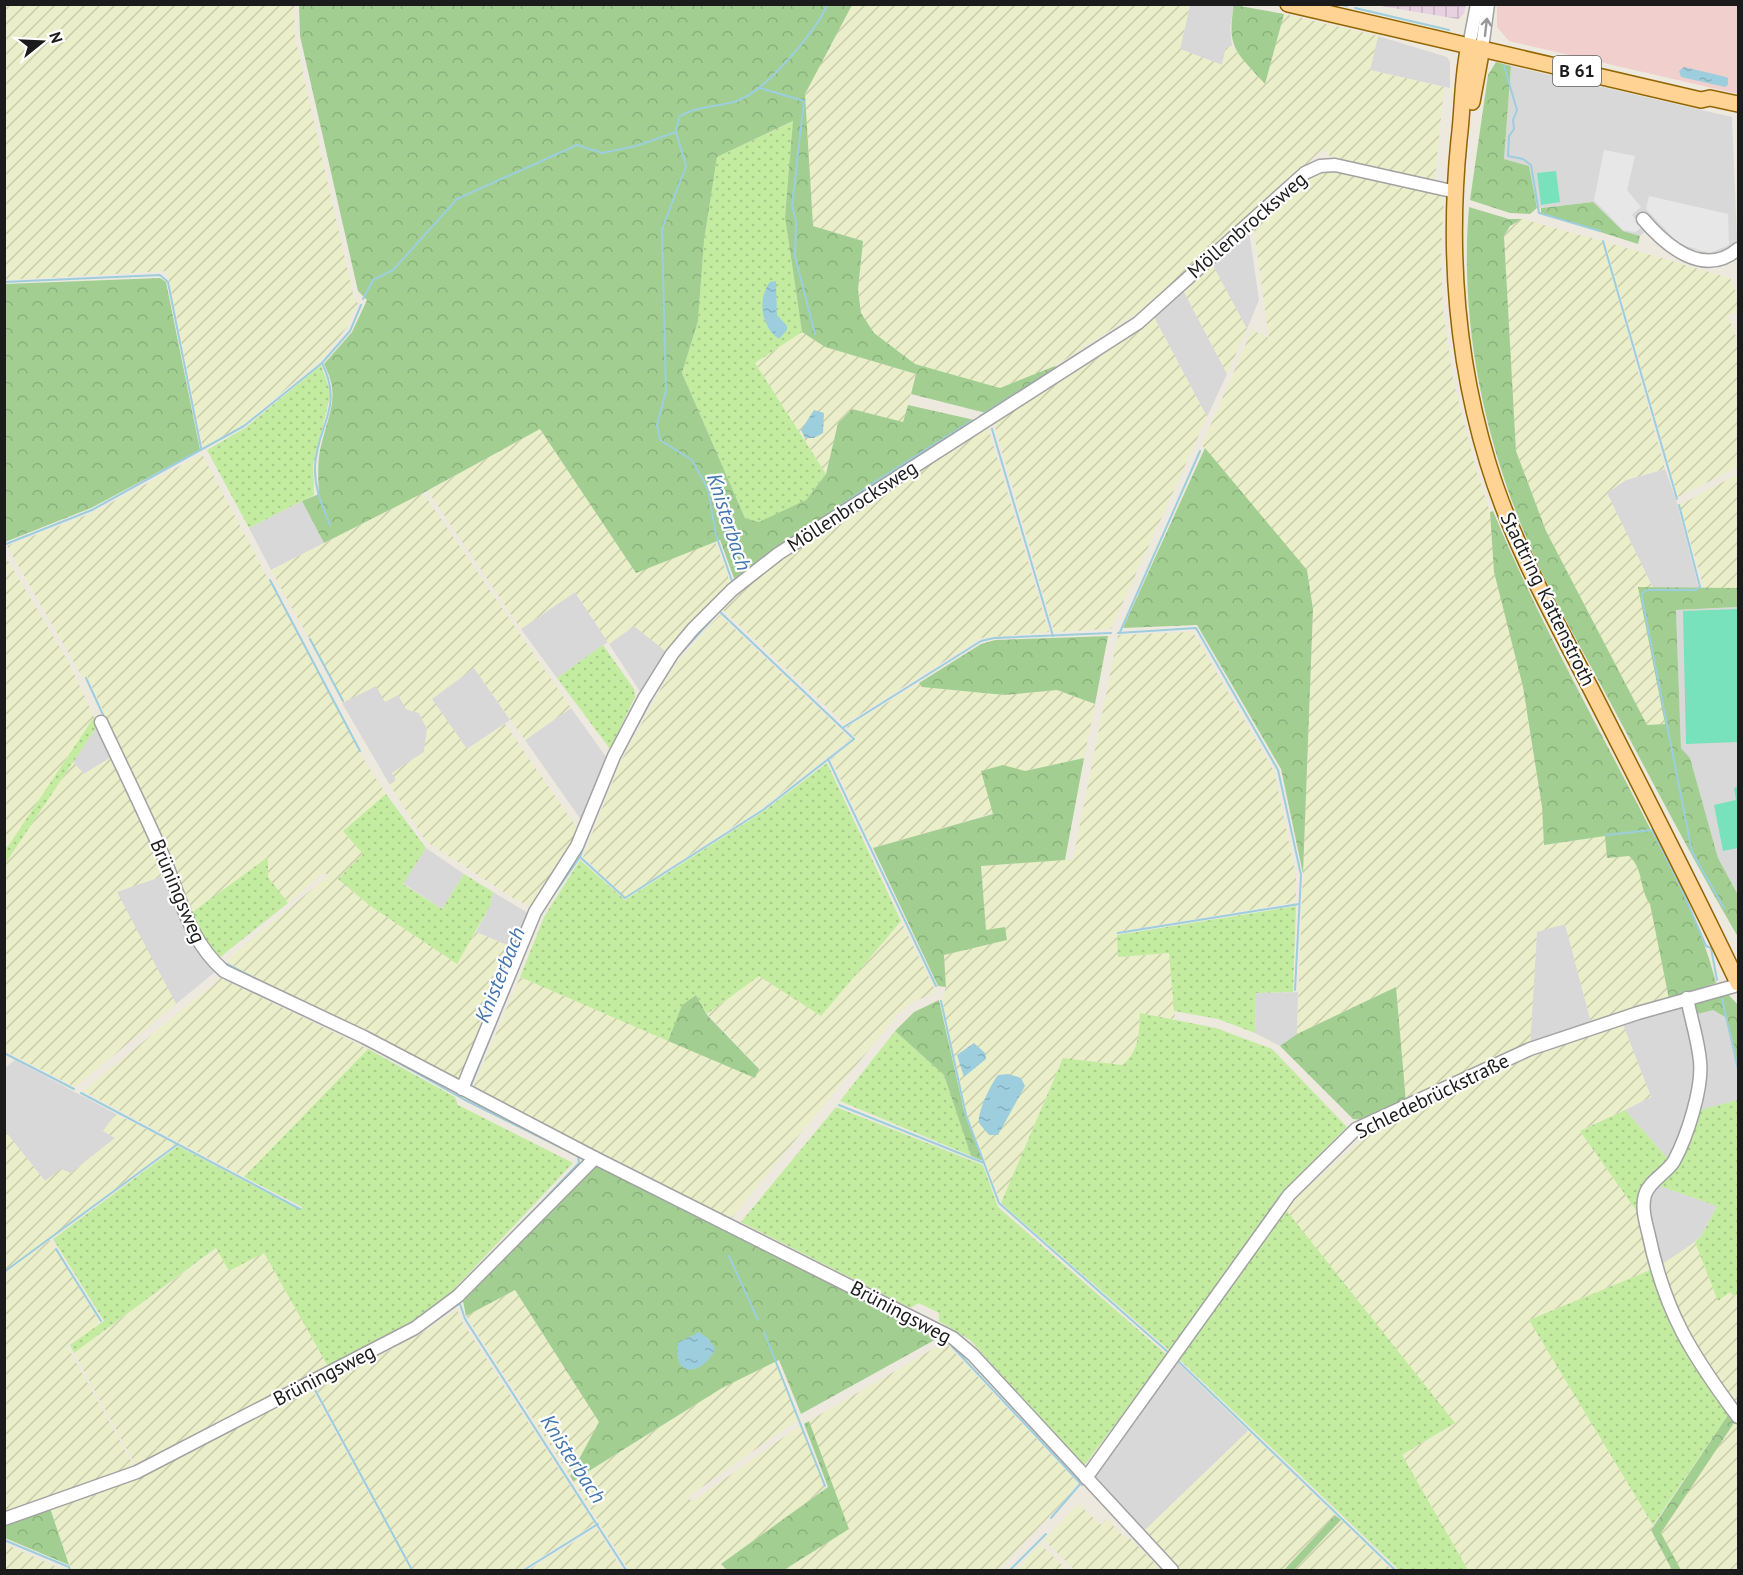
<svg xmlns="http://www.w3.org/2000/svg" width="1743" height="1575" viewBox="0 0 1743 1575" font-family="'PT Sans',sans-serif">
	<defs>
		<pattern id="industrial-grid" width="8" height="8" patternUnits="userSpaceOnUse" patternTransform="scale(1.5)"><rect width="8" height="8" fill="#e7d1e2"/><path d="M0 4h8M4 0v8" fill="none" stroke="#c6b3c1"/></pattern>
		<pattern id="farmland-furrows" width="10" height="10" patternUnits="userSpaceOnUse" patternTransform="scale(1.5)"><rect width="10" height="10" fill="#eaeec9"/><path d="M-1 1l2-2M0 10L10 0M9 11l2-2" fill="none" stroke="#c8ccac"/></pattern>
		<pattern id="grass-dots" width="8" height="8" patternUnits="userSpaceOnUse" patternTransform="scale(1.5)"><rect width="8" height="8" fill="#c4eca1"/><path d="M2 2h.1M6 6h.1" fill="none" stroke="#a8ca8a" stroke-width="1.8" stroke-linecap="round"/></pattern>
		<pattern id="forest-crowns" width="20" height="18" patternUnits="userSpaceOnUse" patternTransform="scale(1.5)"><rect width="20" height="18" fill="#a2cf91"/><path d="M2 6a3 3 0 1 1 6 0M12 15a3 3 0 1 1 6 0" fill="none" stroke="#8bb17c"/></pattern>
		<pattern id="water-ripples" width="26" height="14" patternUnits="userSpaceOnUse" patternTransform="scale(1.5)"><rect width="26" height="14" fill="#9ccede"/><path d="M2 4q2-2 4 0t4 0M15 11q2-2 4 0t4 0" fill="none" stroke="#86b0be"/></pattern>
	</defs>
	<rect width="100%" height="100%" fill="#ede9df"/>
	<!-- residential -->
	<g fill="#d9d8d8">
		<polygon points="1190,5 1234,5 1230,27 1232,46 1226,48 1222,65 1180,49"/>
		<polygon points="1378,36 1447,57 1450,62 1450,88 1370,70"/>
		<polygon points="1511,66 1732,117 1737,241 1726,250 1710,254 1678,245 1656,223 1640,236 1623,231 1593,202 1537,208 1529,166 1504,159"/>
		<polygon points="1249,231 1259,300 1247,329 1211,262"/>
		<polygon points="1182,288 1227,374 1207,417 1154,317"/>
		<polygon points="1665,469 1676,499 1699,589 1653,588 1607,493 1626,480"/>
		<polygon points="302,501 324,543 271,570 249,528"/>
		<polygon points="575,592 608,642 557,678 521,629"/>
		<polygon points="1738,607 1738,895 1718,858 1690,758 1681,748 1676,610"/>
		<polygon points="634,626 669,654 643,696 609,644"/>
		<polygon points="474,668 510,720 467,749 431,699"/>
		<polygon points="376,686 398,695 406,709 419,713 427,729 424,752 392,773 396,780 390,785 342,703"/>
		<polygon points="571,708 609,761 584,824 525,740"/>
		<polygon points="98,725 114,756 84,774 73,762"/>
		<polygon points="426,848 464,874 442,909 403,883"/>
		<polygon points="166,875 194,943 216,971 176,1004 116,892"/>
		<polygon points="493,892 531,915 516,949 476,932 490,906"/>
		<polygon points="1565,924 1591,1022 1530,1045 1537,931"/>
		<polygon points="1298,992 1297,1034 1280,1046 1255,1033 1256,993"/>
		<polygon points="1684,1003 1697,1062 1689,1113 1670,1161 1625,1110 1651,1097 1622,1022"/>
		<polygon points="1713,1010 1726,1017 1738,1071 1738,1100 1696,1111 1694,1015"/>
		<polygon points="15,1060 116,1114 103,1131 115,1138 71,1173 45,1181 5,1131 5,1068"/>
		<polygon points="1657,1185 1717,1206 1702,1235 1683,1252 1658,1267 1646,1206"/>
		<polygon points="1176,1361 1248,1431 1142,1533 1092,1480"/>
	</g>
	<!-- commercial -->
	<polygon fill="#f0cfcc" points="1497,5 1738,5 1738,94 1509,41 1497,27"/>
	<!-- industrial -->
	<polygon fill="url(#industrial-grid)" points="1375,5 1466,5 1464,14 1458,19"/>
	<!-- farmland -->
	<g fill="url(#farmland-furrows)">
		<polygon points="5,4 294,5 295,36 310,105 353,294 358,304 347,327 322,359 243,425 203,449 167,271 5,280"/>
		<polygon points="852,4 1190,5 1180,49 1222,65 1226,48 1232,46 1265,84 1284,14 1378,36 1370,70 1444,87 1435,177 1430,182 1334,160 1323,149 1161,297 1055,366 1000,388 915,364 874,333 861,313 858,290 863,241 813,226 805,94"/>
		<polygon points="1335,169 1444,196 1441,254 1443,310 1453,380 1476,470 1490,512 1494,572 1523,687 1542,807 1544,845 1605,836 1638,864 1646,898 1650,904 1669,999 1591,1022 1565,924 1537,932 1530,1045 1406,1102 1396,987 1297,1034 1313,609 1307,571 1202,445 1252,330 1269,338 1253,222 1306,176"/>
		<polygon points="1522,219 1602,241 1665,469 1626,480 1607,493 1653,588 1638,587 1665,724 1647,725 1546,531 1516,451 1504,236 1510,226"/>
		<polygon points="1605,242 1730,278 1738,298 1738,311 1728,316 1738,342 1738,467 1678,497"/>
		<polygon points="1211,262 1247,329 1227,374 1182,288"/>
		<polygon points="1154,317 1207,417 1111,629 1054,632 993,420"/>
		<polygon points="802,332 825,347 916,374 903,422 852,409 838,423 826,474 755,363"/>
		<polygon points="987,424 1049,632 981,638 845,724 723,610 752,582 781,559 885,488"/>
		<polygon points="540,429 636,572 715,541 731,585 669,654 634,626 609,644 575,592 521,629 428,491"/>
		<polygon points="202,454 364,760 386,794 343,831 364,854 338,880 369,905 457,963 476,932 516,949 460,1081 228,963 229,958 328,876 324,872 288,903 268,877 268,858 190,914 169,851 87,676 83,678 7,546 92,513"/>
		<polygon points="1738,474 1738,588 1704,589 1680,505"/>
		<polygon points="423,493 571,708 525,740 474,668 432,699 467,749 505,724 575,825 578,834 536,904 527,905 513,898 427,842 421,834 390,785 396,780 392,773 424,752 427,729 419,713 406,709 398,695 385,702 376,686 344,702 271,570"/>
		<polygon points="4,554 68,661 94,717 5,851"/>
		<polygon points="720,615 851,739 762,808 625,897 583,857 621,761 663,685 678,661"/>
		<polygon points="1193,632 1274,771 1296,876 1296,902 1117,932 1119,957 1169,953 1175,1019 1140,1014 1138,1041 1130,1059 1122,1065 1063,1058 1001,1203 967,1114 942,1000 946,987 944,955 986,930 981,866 1073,859 1118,635"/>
		<polygon points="919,683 923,687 1005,695 1057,690 1095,704 1084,758 1024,771 1003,765 981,771 993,813 873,848 831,759 856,739 847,727"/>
		<polygon points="111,757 166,875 117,892 176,1004 75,1087 5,1051 4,864 73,762 84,774"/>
		<polygon points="901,921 936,992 911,1003 898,1014 730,1220 473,1088 520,977 755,1078 759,1068 707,1014 759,975 821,1016"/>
		<polygon points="221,978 368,1049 244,1177 83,1091"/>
		<polygon points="1622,1022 1651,1097 1580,1131 1643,1220 1653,1269 1529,1320 1653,1525 1651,1531 1672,1570 1468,1570 1402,1455 1454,1424 1286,1210 1294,1199 1370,1133 1536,1052"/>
		<polygon points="116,1114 176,1144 5,1271 5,1131 45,1181 61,1169 71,1173 115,1138 103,1131"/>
		<polygon points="50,1240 101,1324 67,1346 135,1468 4,1515 4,1274"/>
		<polygon points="1695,1242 1718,1300 1730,1292 1734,1297 1738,1292 1738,1399 1734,1404 1694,1354 1658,1267"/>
		<polygon points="217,1248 264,1253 329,1368 136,1466 74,1353"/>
		<polygon points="515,1290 599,1422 570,1476 466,1316"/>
		<polygon points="457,1309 461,1320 595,1524 520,1570 413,1570 316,1389 419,1335"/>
		<polygon points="945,1342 1078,1483 1068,1497 998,1570 784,1570 849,1529 809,1421"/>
		<polygon points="776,1361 799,1419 688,1497 692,1502 801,1425 825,1489 721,1564 727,1570 629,1570 573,1481 722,1388"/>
		<polygon points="312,1389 411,1570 71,1570 50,1508 225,1432"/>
		<polygon points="1736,1420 1738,1423 1738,1570 1681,1570 1661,1533"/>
		<polygon points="1248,1431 1335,1515 1284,1570 1178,1570 1142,1533"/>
		<polygon points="1078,1504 1101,1525 1107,1519 1127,1540 1130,1538 1161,1570 1075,1570 1044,1540"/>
		<polygon points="1341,1520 1392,1570 1294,1570"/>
		<polygon points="597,1528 622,1570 528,1570"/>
		<polygon points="4,1544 5,1544 64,1570 5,1570"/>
		<polygon points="1040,1544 1067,1570 1017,1570"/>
	</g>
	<!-- grass -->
	<g fill="url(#grass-dots)">
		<polygon points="794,121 785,217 802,332 755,363 826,474 806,500 787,511 759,522 745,518 682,373 698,321 704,241 717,157"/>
		<polygon points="321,365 331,393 313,466 314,495 249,528 207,450 245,428"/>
		<polygon points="603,645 634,689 635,697 610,749 557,678"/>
		<polygon points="94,717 98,725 5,864 5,851"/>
		<polygon points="827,763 901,921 821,1016 759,976 707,1014 696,995 682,1005 668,1041 520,977 544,917 580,860 625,900 764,811"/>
		<polygon points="386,794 426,848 403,884 442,909 464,874 493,892 490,906 457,964 369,905 338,879 363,854 343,831"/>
		<polygon points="268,857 268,877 288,903 219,958 203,941 190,914"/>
		<polygon points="1296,906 1293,992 1256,993 1255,1033 1218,1019 1174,1011 1169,953 1118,957 1117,935"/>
		<path d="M1140,1013L1216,1028L1272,1049L1347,1127L1285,1189L1170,1351L1001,1203L1063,1058L1122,1065C1139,1052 1139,1034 1140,1013Z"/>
		<polygon points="895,1031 944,1075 971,1156 840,1101"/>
		<polygon points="368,1049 455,1097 458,1105 573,1163 456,1287 456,1294 413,1325 329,1368 264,1253 229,1271 216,1248 74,1353 70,1345 104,1321 53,1239 178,1146 300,1210 302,1207 244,1177"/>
		<polygon points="1738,1100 1738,1292 1734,1297 1730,1292 1718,1301 1695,1242 1702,1235 1717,1206 1657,1185 1696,1111"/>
		<polygon points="836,1107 983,1165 998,1207 1167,1355 1084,1466 970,1340 939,1321 939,1313 919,1303 910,1308 741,1222"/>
		<polygon points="1625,1110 1670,1161 1642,1193 1643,1220 1580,1131"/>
		<polygon points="1286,1210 1455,1423 1402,1455 1468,1570 1399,1570 1178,1358"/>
		<polygon points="1653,1269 1683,1347 1730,1412 1653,1525 1529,1320"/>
	</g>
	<!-- forest -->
	<g fill="url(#forest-crowns)">
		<path d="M299,5H852L805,94L813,226L863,241L858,290L861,313L874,333L915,364L1000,388L1055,366L1059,371L990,414L911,394L916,374L825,347L802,332L785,217L793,121L717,157L704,241L698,321L682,373L745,518L759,522L806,500L826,474L838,423L852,409L903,422L908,405L979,421L876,484L735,581L720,540L636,573L540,429L423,493L324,543L302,501L319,494C318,476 317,459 322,442C330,410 340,395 324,364L352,332L367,300L358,291L300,36Z"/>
		<path d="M1234,5L1284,14L1265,84C1237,52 1226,49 1234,5Z"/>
		<polygon points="1496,62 1511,66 1504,159 1529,166 1537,208 1530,214 1510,213 1470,200 1488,75"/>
		<polygon points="1593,202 1623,231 1640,236 1638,244 1541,213 1541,208"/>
		<path d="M1469,207L1509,219H1522L1510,226L1504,236L1516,451L1546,531L1647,725L1665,724L1638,587L1738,588V607L1676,610L1681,748L1690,758L1718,858L1738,895V937C1693,860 1652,781 1610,702C1589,662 1566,622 1546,581C1490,466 1458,335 1469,207Z"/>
		<polygon points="160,278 166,282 200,450 91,508 5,542 5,284"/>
		<polygon points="1205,448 1307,570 1313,609 1303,874 1281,769 1197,625 1123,628"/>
		<path d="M1493,511C1535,612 1588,708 1638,805C1667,862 1701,921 1716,983L1669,999L1650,904C1639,889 1644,869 1629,856L1607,858L1605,836L1544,845L1542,807L1523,687L1494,572L1490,512Z"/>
		<polygon points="1108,636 1095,704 1057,690 1005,695 922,687 919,683 981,644 995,640"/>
		<polygon points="1084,758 1065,860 981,866 986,930 1005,927 1007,940 944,955 946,987 938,986 873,848 993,814 981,771 1003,765 1025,771"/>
		<polygon points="1396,987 1406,1102 1363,1120 1353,1119 1280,1046 1297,1034"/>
		<polygon points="1727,993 1738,1005 1738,1065 1727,1018 1713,1010 1694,1015 1692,1005"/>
		<polygon points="696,995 707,1015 759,1069 755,1078 668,1041 682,1005"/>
		<polygon points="939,1000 965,1115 983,1161 971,1156 944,1075 895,1031 914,1012"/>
		<polygon points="597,1166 734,1230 940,1337 801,1414 779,1360 722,1388 573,1481 570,1476 599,1422 515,1290 466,1316 462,1296"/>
		<polygon points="1730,1412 1736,1420 1661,1533 1681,1570 1672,1570 1651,1530"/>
		<polygon points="809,1421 849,1529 784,1570 727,1570 721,1564 828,1487 804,1424"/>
		<polygon points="50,1508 69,1565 5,1538 4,1524"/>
		<polygon points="1335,1515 1341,1520 1294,1570 1284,1570"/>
	</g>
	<!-- pitch -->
	<g fill="#77e2bc">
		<polygon points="1556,171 1560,202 1541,205 1537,173"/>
		<polygon points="1738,609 1738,742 1686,744 1683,611"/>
		<polygon points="1738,787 1738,848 1723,851 1714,805 1736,800 1734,788"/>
	</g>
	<!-- parking -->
	<g fill="#e7e7e7">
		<polygon points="1604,150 1635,156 1627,190 1641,207 1632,215 1643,226 1636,232 1623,230 1594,200"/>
		<polygon points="1649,196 1728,214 1729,245 1710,253 1679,244 1646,209"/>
	</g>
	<!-- water -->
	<g fill="url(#water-ripples)">
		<polygon points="1684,67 1726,77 1728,78 1728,85 1725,87 1681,77 1679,71"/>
		<path d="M776,281L777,315L787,326V330L779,339C761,327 757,299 770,282Z"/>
		<polygon points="814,410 824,413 823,433 814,438 805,438 801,430"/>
		<polygon points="974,1043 985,1053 986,1059 964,1077 957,1055"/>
		<path d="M1008,1074L1021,1078L1025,1086L998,1135H989L979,1123C977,1112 991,1084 998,1075Z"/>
		<path d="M699,1332L709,1339L715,1349C703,1376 672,1379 678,1343Z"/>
	</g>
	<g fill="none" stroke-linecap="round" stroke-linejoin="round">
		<!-- stream -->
		<g stroke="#9ccede" stroke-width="2">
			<polyline points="1338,4 1347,6"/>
			<polyline points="1355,8 1449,30"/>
			<polyline points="1504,66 1517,110 1513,120 1514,129 1509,136 1508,156 1523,159 1531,165 1539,213 1600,231"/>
			<polyline points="760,88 804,101 792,206 796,221 795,256 815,334"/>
			<polyline points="1603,241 1677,499"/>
			<polyline points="4,282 160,275 168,282 201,448"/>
			<polyline points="363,299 373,280 393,270 457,199 577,145 602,153 636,146 676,132"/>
			<path d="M322,363C344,409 318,422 315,466C314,488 322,505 330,525"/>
			<polyline points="980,416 1102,339"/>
			<polyline points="992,429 1053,636"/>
			<polyline points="1679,505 1700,587 1696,590 1647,590 1642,593 1642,598 1692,852 1724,908"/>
			<polyline points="825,517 873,483 971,421"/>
			<polyline points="6,544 92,510 244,426 322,363 350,331 361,305"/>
			<polyline points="270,580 360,751"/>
			<path d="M733,584L716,535L708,489L692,460L660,440L657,425L666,391L662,229L686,166L676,132L679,117C695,106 718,107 737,101C767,90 814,33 828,4"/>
			<polyline points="1120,632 1200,451"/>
			<polyline points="1118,633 1196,628 1278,770 1301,875 1295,990"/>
			<polyline points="310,639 343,701"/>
			<polyline points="682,652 717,614"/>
			<polyline points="86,678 105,719"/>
			<polyline points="844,727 981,641 994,638 1111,633"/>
			<polyline points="628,742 656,691"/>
			<polyline points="828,759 936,986"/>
			<polyline points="1606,835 1652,830 1679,883 1706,946 1711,948 1717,980"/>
			<polyline points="580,857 625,898 763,810 854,739 719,611"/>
			<polyline points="1118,933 1299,904"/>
			<polyline points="227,964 266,984"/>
			<polyline points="226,979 361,1042 465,1100 578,1156 579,1163 515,1230"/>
			<polyline points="1722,999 1738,1069"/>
			<polyline points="941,1001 966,1115 999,1203 1169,1353"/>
			<polyline points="4,1053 74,1089"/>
			<polyline points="471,1085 541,913 580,857 588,835"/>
			<polyline points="81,1093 300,1209"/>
			<polyline points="839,1105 984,1163"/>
			<polyline points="56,1249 101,1321"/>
			<polyline points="729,1256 758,1320"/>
			<polyline points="4,1272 178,1144"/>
			<polyline points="460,1286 496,1249"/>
			<polyline points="460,1304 465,1319 626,1570"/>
			<polyline points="429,1325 460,1303"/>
			<polyline points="946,1327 954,1332"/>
			<polyline points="764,1332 825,1486"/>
			<polyline points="961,1337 972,1347"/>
			<polyline points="948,1342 1082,1485"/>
			<polyline points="1177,1360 1395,1570"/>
			<polyline points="356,1365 314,1388 412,1570"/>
			<polyline points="1051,1518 1081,1483"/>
			<polyline points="1132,1536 1164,1570"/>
			<polyline points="4,1540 69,1567 70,1570"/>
			<polyline points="524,1570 598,1524"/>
			<polyline points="1010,1570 1046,1534"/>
		</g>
		<defs>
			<g id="minor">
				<polyline points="1469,46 1477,4"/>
				<polyline points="1482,48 1488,4"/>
				<path d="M1643,219C1667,247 1704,278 1738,249"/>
				<path d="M101,722C121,765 142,807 161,851C180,894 187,939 224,971L364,1037L595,1158L953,1338L973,1355L1172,1570"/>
				<path d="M1687,998C1691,1019 1698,1040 1700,1061C1703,1088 1687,1137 1674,1161C1667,1173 1649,1181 1645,1195C1641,1208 1646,1223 1649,1236C1665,1313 1692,1355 1738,1417"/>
				<polyline points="462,1089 535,912 577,846 614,756 644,699 672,654 693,629 732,590 778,554 1138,323 1305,173 1320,166 1335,165 1456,192"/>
				<polyline points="1086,1478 1289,1195 1356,1129 1530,1049 1638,1013 1738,985"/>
				<polyline points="4,1519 137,1472 415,1328 458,1296 595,1158"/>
			</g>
			<g id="major">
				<polyline points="1288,4 1701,100 1710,98 1738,104"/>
				<path d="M1469,46C1462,76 1463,109 1459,140C1448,250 1456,358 1488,463C1512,542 1552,614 1590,687C1640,785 1691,884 1738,983"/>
				<polyline points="1472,102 1482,48"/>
			</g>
		</defs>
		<!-- minor casing -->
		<use href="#minor" stroke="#a2a2a2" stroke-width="15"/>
		<!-- major casing -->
		<use href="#major" stroke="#926500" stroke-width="18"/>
		<!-- minor -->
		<use href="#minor" stroke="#fff" stroke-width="12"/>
		<!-- major -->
		<use href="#major" stroke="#ffd393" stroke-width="15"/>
	</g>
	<!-- one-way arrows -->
	<defs><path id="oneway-shaft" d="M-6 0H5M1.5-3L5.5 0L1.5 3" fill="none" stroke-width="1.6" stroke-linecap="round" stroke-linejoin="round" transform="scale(1.5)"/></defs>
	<use stroke="#989898" href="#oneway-shaft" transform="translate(1486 27) rotate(-83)"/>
	<g text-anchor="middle" stroke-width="4.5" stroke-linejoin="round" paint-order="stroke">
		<!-- shield labels -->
		<rect fill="#fff" stroke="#5f5f5f" stroke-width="1.5" x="1553" y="56" width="48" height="30" rx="4.5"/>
		<g font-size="18" font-weight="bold" fill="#1b1b1b">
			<text x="1577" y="77">B 61</text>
		</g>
		<!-- street labels -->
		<g font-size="20" fill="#1b1b1b" stroke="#fff">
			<text transform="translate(1247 225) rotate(-41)" y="7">Möllenbrocksweg</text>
			<text transform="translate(852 506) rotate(-33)" y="7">Möllenbrocksweg</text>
			<text transform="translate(1548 599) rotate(64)" y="7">Stadtring Kattenstroth</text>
			<text transform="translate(178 891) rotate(67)" y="7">Brüningsweg</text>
			<text transform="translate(1432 1096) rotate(-26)" y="7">Schledebrückstraße</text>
			<text transform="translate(901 1312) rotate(28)" y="7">Brüningsweg</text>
			<text transform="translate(324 1375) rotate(-27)" y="7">Brüningsweg</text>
		</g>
		<!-- water labels -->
		<g font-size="21" font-style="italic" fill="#4376ae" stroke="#fff">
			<text transform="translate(729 522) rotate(72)" y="7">Knisterbach</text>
			<text transform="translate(500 975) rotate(-68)" y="7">Knisterbach</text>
			<text transform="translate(573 1459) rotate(57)" y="7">Knisterbach</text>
		</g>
	</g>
	<!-- border -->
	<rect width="1743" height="1575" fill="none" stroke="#1b1b1b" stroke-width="12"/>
	<!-- north arrow -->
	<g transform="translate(42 42) rotate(72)" stroke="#ffffff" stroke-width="4.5" paint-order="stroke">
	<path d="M0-4.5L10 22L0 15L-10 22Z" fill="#1b1b1b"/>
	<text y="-9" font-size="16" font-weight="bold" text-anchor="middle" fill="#1b1b1b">N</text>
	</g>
</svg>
